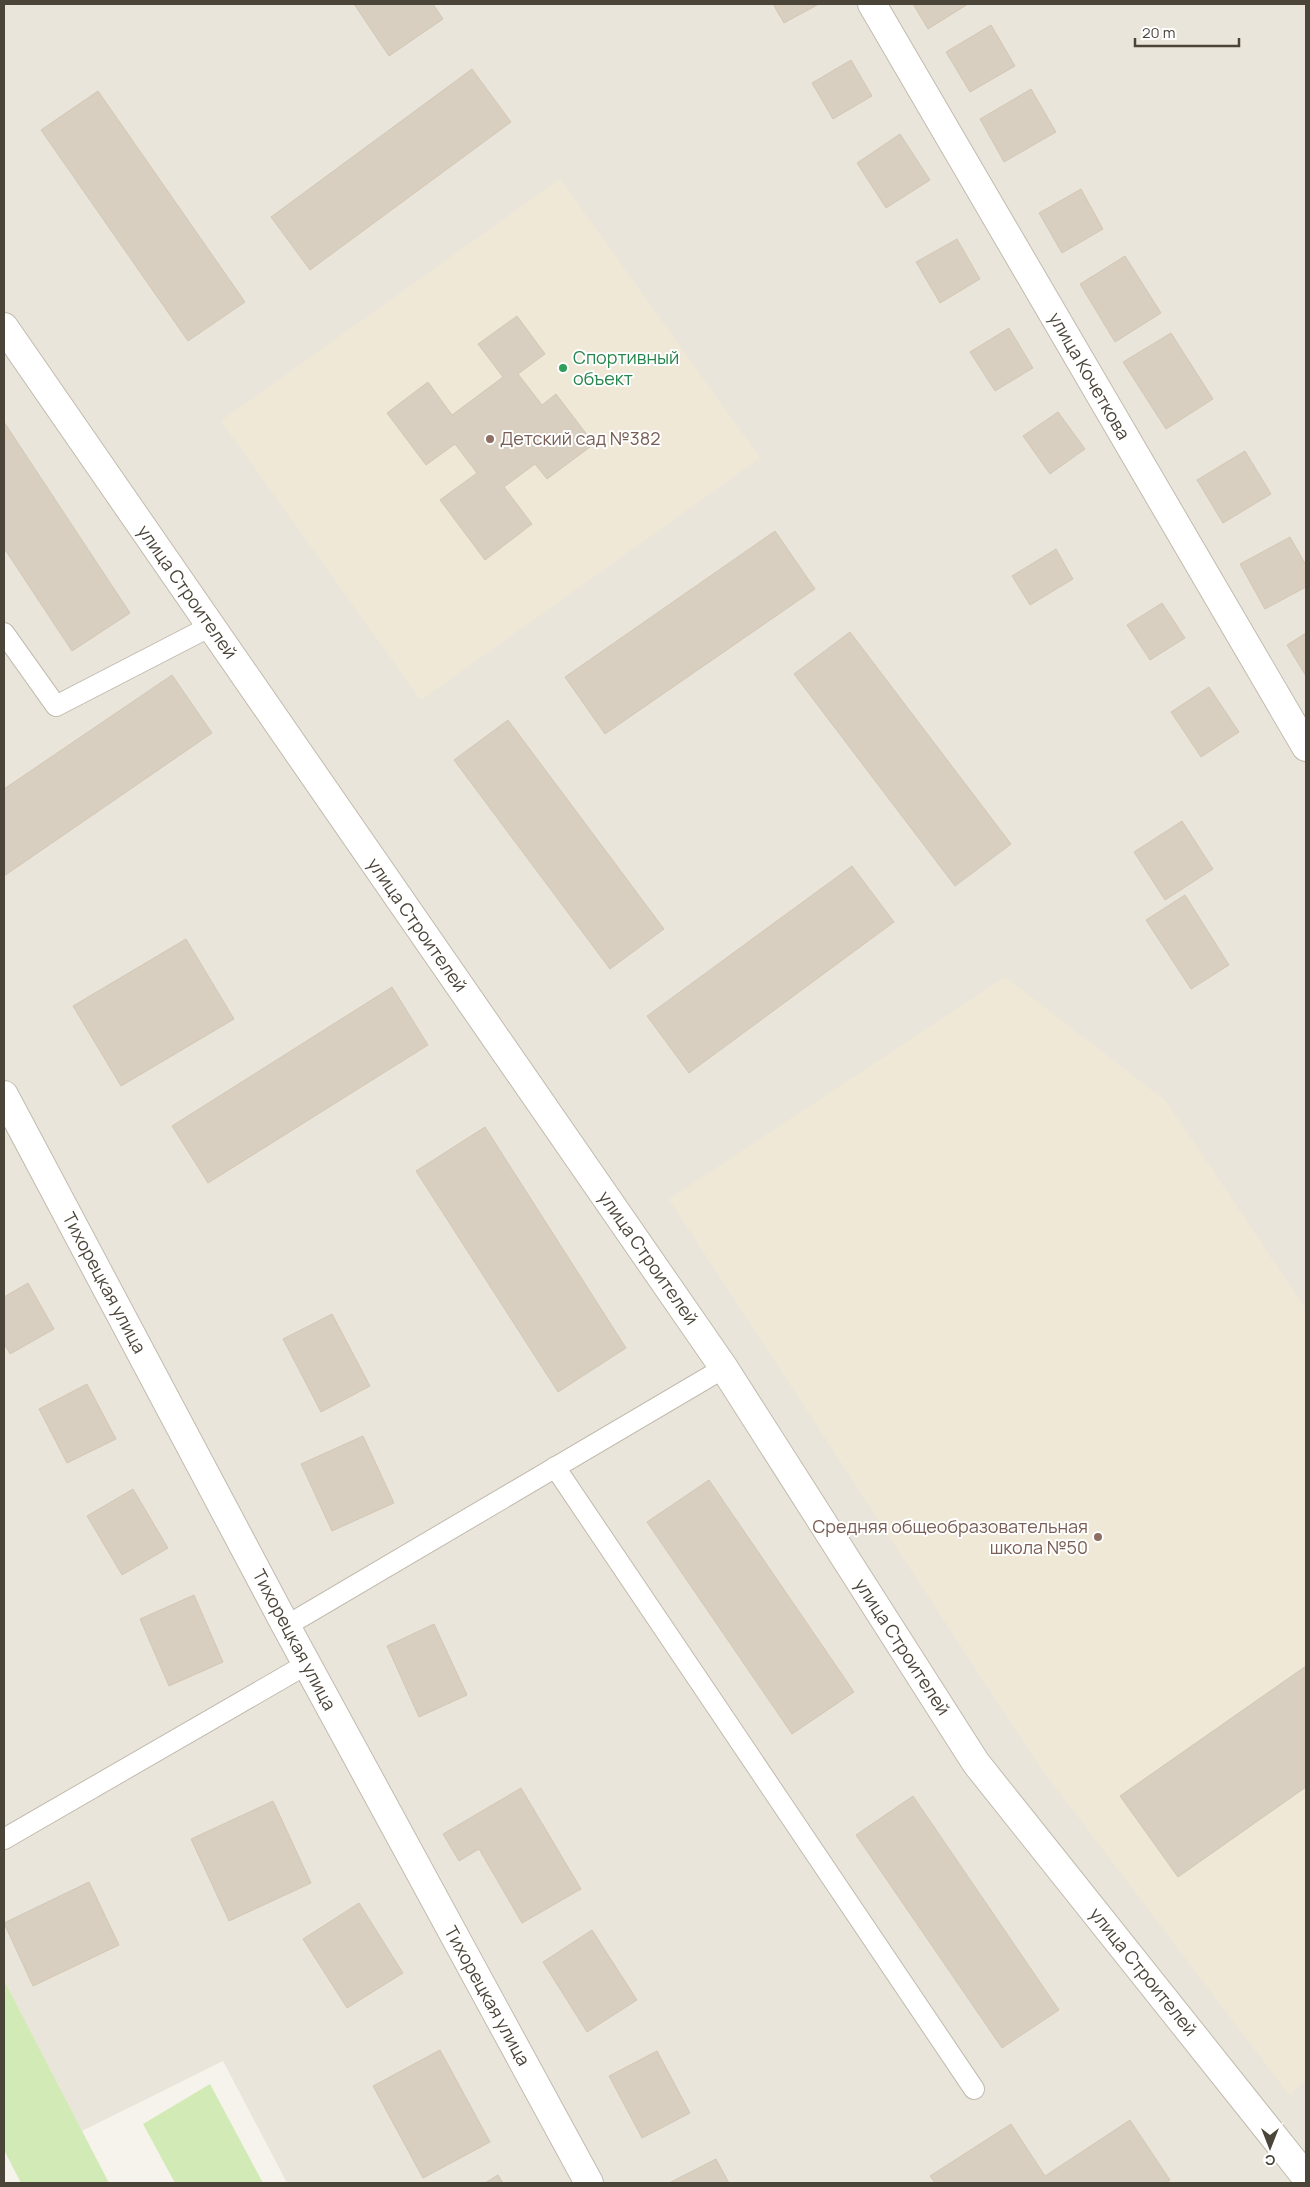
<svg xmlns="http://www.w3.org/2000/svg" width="1310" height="2187" viewBox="0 0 1310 2187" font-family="Manrope,sans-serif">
	<rect width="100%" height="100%" fill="#f6f3ec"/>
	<!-- residential -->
	<polygon fill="#eae5da" points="4,4 1306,4 1306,2183 287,2183 223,2061 82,2131 4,1980"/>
	<!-- education -->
	<g fill="#efe8d6">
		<polygon points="560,179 760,458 421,700 221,421"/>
		<polygon points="1005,977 1166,1101 1306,1310 1306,2079 1290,2096 1038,1764 669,1199"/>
	</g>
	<!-- green -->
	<g fill="#d2eab5">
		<polygon points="4,1980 109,2183 21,2183 4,2150"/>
		<polygon points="210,2084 263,2183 175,2183 143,2124"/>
	</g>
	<!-- building -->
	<g fill="#d8cfc1" stroke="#d3c7b4">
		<polygon points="354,4 433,4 443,19 389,56"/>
		<polygon points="773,4 819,4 784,23"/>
		<polygon points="913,4 968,4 928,29"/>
		<polygon points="991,25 1015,66 970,92 946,52"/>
		<polygon points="851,60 872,96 833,119 812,83"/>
		<polygon points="472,69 511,122 310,270 271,217"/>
		<polygon points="1031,89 1056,132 1004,162 980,119"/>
		<polygon points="98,91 245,302 188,341 41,130"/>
		<polygon points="900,134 930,180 886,208 857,163"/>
		<polygon points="1081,189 1103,229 1062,253 1039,213"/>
		<polygon points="957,239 980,279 940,303 916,262"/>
		<polygon points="1125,256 1161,313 1115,342 1080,284"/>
		<polygon points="517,316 545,354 518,374 542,405 556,394 594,444 547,479 535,464 504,487 532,524 485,560 440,500 477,473 455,444 426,465 387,413 428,382 452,415 503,377 478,344"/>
		<polygon points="1009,328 1033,368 995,391 970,352"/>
		<polygon points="1171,333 1213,399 1166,429 1123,362"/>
		<polygon points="1058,412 1085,449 1050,474 1023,436"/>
		<polygon points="4,422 130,613 72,651 4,548"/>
		<polygon points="1245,451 1271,494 1223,523 1197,480"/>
		<polygon points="775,531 815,589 605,734 565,677"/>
		<polygon points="1290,537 1306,565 1306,587 1265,609 1240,564"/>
		<polygon points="1056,549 1073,579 1030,605 1012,576"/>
		<polygon points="1162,603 1185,638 1150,660 1127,625"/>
		<polygon points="850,632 1011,844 955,886 794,674"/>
		<polygon points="1306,633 1306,676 1287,645"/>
		<polygon points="172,675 212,733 4,876 4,789"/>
		<polygon points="1209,687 1239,732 1201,757 1171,712"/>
		<polygon points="508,720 664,929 610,969 454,760"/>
		<polygon points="1182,821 1213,869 1165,900 1134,852"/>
		<polygon points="852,866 894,922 689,1073 647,1016"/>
		<polygon points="1185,895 1229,965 1191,989 1146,920"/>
		<polygon points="186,939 234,1019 121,1086 73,1006"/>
		<polygon points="392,987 428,1045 208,1183 172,1126"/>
		<polygon points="485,1127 626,1348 558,1392 416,1171"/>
		<polygon points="28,1283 54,1329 10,1354 4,1343 4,1297"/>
		<polygon points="332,1314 370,1386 321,1412 283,1339"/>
		<polygon points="87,1384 116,1439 67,1463 39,1409"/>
		<polygon points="363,1436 394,1503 332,1531 301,1464"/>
		<polygon points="709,1480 854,1692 792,1734 647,1522"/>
		<polygon points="133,1489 168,1548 122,1575 87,1516"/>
		<polygon points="194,1595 223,1662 169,1686 140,1619"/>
		<polygon points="434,1624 467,1695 419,1717 387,1646"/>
		<polygon points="1306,1666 1306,1787 1178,1877 1120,1796"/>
		<polygon points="521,1788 581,1889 522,1923 479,1849 459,1861 443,1834"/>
		<polygon points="913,1796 1059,2010 1002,2048 856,1835"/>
		<polygon points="273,1801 311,1883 229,1921 191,1839"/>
		<polygon points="89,1882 119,1945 33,1986 4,1923"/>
		<polygon points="359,1903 403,1973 347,2008 303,1939"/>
		<polygon points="592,1930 637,2000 587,2032 543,1962"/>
		<polygon points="440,2050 490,2142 423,2178 373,2086"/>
		<polygon points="657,2051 690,2113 642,2138 609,2076"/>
		<polygon points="1130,2120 1170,2180 1166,2183 935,2183 930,2176 1011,2124 1045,2176"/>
		<polygon points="716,2159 729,2183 669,2183"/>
		<polygon points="498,2175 503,2183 485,2183"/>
	</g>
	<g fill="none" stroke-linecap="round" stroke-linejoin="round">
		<defs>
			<g id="service">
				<polyline points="4,633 56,706 211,626"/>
				<polyline points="555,1467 974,2089"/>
				<polyline points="286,1626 724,1368"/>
				<polyline points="4,1839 307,1664"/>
			</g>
			<g id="minor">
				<polyline points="872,4 1306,747"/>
				<polyline points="4,327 724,1368 976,1763 1306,2177"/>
				<polyline points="4,1095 286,1626 589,2183"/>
			</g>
		</defs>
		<!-- service casing -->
		<use href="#service" stroke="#c2bbae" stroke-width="22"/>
		<!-- minor casing -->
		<use href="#minor" stroke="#c2bbae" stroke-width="30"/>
		<!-- service -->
		<use href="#service" stroke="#fff" stroke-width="20"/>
		<!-- minor -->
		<use href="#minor" stroke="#fff" stroke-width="28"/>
	</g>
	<!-- markers -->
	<circle fill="#2e9e5b" stroke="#fff" stroke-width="2" cx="563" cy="368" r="5"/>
	<g fill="#8d6e63" stroke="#fff" stroke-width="2">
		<circle cx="490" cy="439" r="5"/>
		<circle cx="1098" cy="1537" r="5"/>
	</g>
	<g text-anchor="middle" stroke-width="4" stroke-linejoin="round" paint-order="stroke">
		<!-- leisure labels -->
		<g font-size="18" fill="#27864d" stroke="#fff" text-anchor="start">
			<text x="573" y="364">Спортивный<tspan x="573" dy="21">объект</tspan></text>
		</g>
		<!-- street labels -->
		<g font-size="18" fill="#4b4439" stroke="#fff">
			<text transform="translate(1089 376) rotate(60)" y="6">улица Кочеткова</text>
			<text transform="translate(187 592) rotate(55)" y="6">улица Строителей</text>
			<text transform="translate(417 925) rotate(55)" y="6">улица Строителей</text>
			<text transform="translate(648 1258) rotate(55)" y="6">улица Строителей</text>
			<text transform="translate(104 1283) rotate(62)" y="6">Тихорецкая улица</text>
			<text transform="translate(294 1640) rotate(62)" y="6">Тихорецкая улица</text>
			<text transform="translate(902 1647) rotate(57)" y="6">улица Строителей</text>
			<text transform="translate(1143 1972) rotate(51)" y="6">улица Строителей</text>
			<text transform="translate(487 1996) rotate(61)" y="6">Тихорецкая улица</text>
		</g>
		<!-- education labels -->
		<g font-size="18" fill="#785e54" stroke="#fff" text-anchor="start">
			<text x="500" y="445">Детский сад №382</text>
			<text x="1088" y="1533" text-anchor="end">Средняя общеобразовательная<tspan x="1088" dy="21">школа №50</tspan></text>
		</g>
	</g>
	<!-- border -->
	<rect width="1310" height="2187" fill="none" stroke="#4b4439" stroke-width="10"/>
	<!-- north arrow -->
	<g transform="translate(1270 2147) rotate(180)" stroke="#ffffff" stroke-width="4" paint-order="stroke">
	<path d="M0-4L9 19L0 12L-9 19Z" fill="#4b4439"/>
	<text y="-8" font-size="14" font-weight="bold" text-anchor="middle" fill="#4b4439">С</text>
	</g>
	<!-- scale -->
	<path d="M1135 38v8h104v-8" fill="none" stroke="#4b4439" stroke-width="2.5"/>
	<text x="1142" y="38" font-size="15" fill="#4b4439" stroke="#ffffff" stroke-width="4" paint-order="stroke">20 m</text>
</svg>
